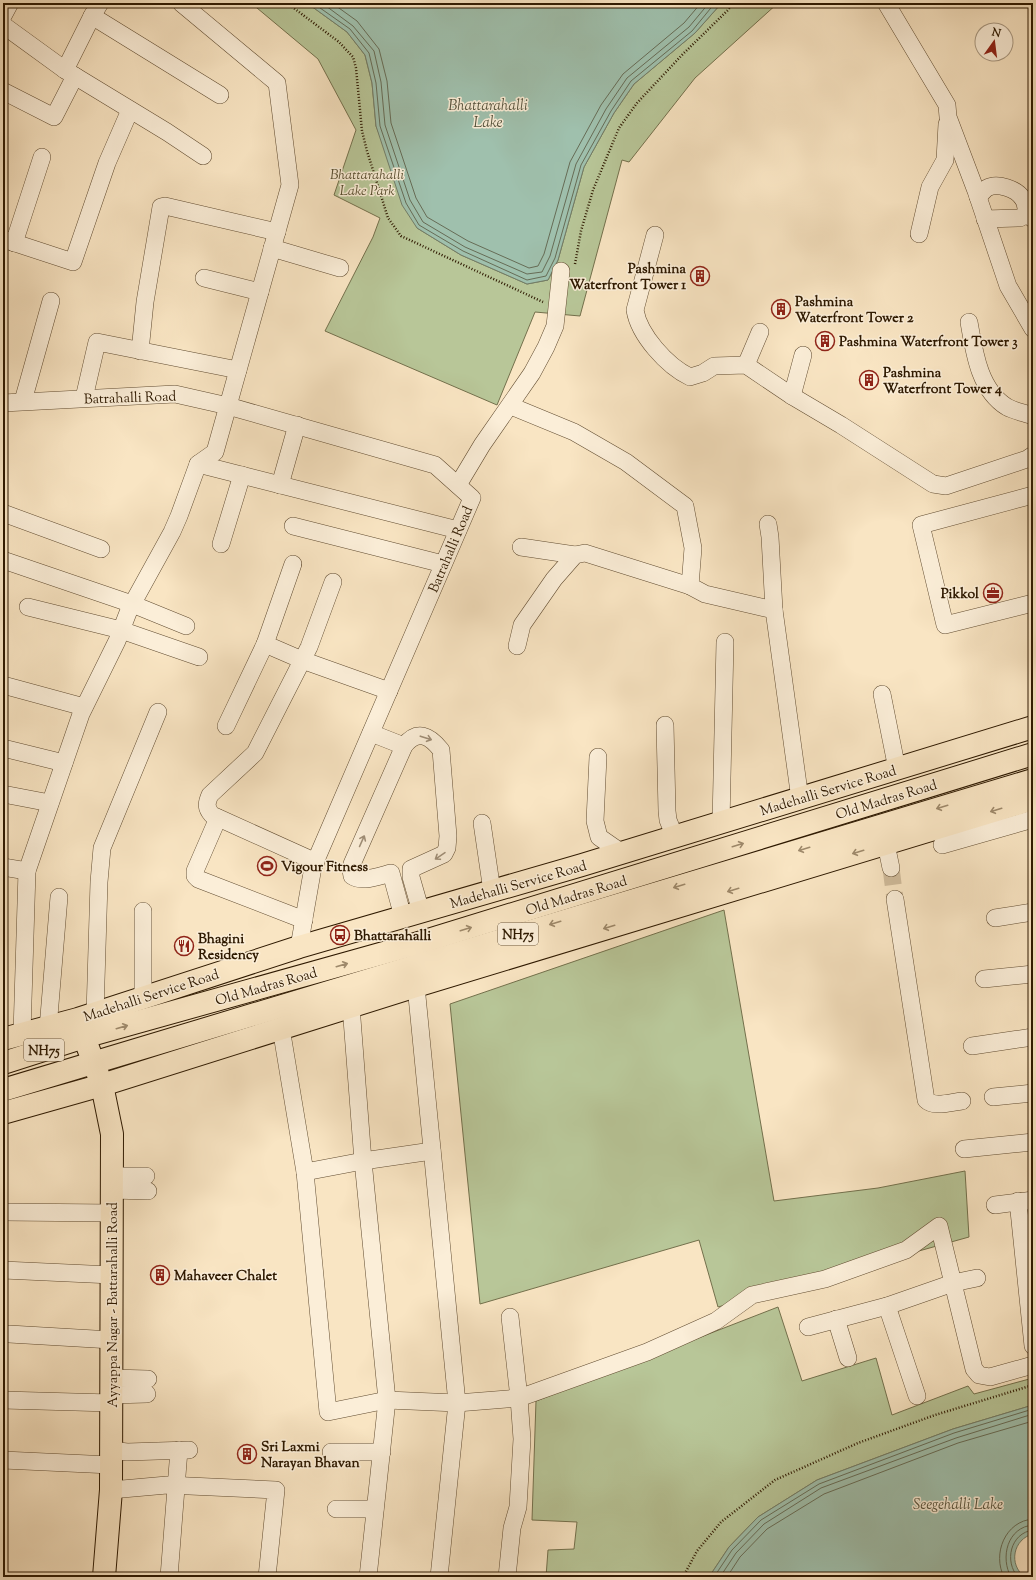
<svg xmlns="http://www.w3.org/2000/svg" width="1036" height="1580" viewBox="0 0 1036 1580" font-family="'Sorts Mill Goudy',serif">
	<rect width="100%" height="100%" fill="#f9e5c3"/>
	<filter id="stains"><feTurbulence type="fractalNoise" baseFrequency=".005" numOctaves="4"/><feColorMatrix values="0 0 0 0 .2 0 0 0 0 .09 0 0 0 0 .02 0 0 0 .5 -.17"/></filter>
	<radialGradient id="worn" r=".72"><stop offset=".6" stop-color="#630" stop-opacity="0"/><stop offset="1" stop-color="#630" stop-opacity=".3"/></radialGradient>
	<!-- green -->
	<g fill="#b8c698" stroke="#73704c">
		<polygon points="251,3 307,3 347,32 365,55 372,83 376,126 417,228 461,255 527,284 548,280 558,260 584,167 614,113 634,84 695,33 719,6 719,3 778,3 695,78 629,162 622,160 580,316 535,312 497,405 325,331 373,237 380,218 334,195 356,130 318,59"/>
		<polygon points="724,910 774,1201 878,1188 965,1171 969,1237 718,1307 699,1240 480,1304 450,1004"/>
		<polygon points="778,1307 802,1381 876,1358 892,1415 968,1386 974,1394 1033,1378 1033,1405 953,1429 817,1480 758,1517 729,1547 709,1577 546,1577 548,1550 574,1549 577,1522 532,1520 536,1401"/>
	</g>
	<!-- water -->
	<g fill="#9fc0ad" stroke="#727d68">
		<polygon points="307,3 719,3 719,6 695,33 634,84 614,113 584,167 558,260 548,280 527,284 461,255 417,228 402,205 376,126 372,83 365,55 347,32"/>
		<path d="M1033,1405V1534C1013,1539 1008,1565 1025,1577H709L729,1547L758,1517L817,1480L953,1429Z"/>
	</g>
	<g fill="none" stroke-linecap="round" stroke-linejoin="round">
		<!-- shore -->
		<g stroke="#666c56" stroke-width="1">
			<polyline points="313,3 350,29 369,53 376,83 380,126 406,203 419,225 463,251 527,280 546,276 555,258 581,165 611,111 631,81 692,31 715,3"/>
			<polyline points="322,3 353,26 374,51 381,82 385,125 410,200 423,222 465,247 527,274 542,272 550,256 576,164 606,109 627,78 689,27 709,3"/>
			<polyline points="332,3 357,21 379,49 387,81 391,123 416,198 427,217 468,241 529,268 538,266 544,254 570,162 601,105 623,74 684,23 701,3"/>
			<polyline points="714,1577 732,1550 761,1520 819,1484 954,1433 1033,1409"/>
			<polyline points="720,1577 736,1553 764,1524 821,1488 956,1438 1033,1414"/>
			<polyline points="727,1577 740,1557 767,1529 824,1494 958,1443 1033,1421"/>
			<path d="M1004,1577C992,1554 1005,1521 1033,1519"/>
			<path d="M1011,1577C1000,1558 1007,1527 1033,1525"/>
			<path d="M1018,1577C1004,1562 1010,1533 1033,1530"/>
		</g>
		<!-- minor-tunnel -->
		<polyline stroke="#d0bc9c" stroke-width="17" stroke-dasharray="17 8" stroke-linecap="butt" points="891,868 895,899"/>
		<defs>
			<g id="minor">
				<polyline points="886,3 947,105 948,117 976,191 1008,286 1033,329"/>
				<polyline points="3,16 10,3"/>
				<polyline points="92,16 100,3"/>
				<polyline points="3,25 65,70 167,132 203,156"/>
				<polyline points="65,70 92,16 220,95"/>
				<polyline points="3,91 54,117 75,76"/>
				<path d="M978,197C981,194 984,190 987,188C997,182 1017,189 1023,199C1026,203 1026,210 1027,214"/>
				<polyline points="985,219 1020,218 1027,214 1033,219"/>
				<polyline points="919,234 930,187 945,160 947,124"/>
				<path d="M655,235L635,310C639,335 667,366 690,377L703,373L714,366L746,365L792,396L841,425L933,484L946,486L1027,459L1033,455"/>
				<polyline points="3,239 73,262 107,163 130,110"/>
				<polyline points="14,243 42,157"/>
				<polyline points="272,248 340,268"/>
				<polyline points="204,278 260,292"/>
				<path d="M969,322C974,351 979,390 1007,407C1014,411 1025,413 1033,416"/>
				<polyline points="140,351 145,302 161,207 165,206 277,232"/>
				<polyline points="746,365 760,332"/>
				<polyline points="792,396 803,355"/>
				<polyline points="84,398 97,342 238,370"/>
				<polyline points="23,401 51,301"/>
				<polyline points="3,403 175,394 228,406 435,465 472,498 313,867 299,947"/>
				<polyline points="511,406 574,432 626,462 685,506 693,548 690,586 705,594 774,610"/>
				<polyline points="198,464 458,530"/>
				<polyline points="280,485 297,425"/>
				<polyline points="458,485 482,445 532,373 546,347 555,326 561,271"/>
				<polyline points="1033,495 921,525 945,625 1033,603"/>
				<polyline points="3,513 101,549"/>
				<polyline points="768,524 770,537 774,610 800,799"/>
				<polyline points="293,526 443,564"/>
				<polyline points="221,544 242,475"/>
				<polyline points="521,547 575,555"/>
				<polyline points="3,560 132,604 186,626"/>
				<polyline points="293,564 265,644 302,660 389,691"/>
				<polyline points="28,607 121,630 199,657"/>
				<polyline points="517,646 522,625 554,579 575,555 585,553 690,586"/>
				<polyline points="3,685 84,707"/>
				<polyline points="882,694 897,769"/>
				<polyline points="665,725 667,811 668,820 675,837"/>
				<polyline points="226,726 265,644"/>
				<polyline points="371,733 404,746"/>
				<polyline points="3,748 64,763"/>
				<polyline points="598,757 595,821 599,837 622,853"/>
				<polyline points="3,794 50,803"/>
				<polyline points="218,818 195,871 195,876 198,879 304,920"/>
				<polyline points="482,823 492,891"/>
				<polyline points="721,823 725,642"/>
				<polyline points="886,844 891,868"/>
				<polyline points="942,845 1033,819"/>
				<path d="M316,862L212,815C206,808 206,804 210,795L255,753L309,647L333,582"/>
				<polyline points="3,867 27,871"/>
				<path d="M895,899L926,1100C934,1108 951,1102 962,1101"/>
				<path d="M403,917L391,873C380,876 362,883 352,876L351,870L352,864L404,746C417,729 429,735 441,750L448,836L447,848L444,854L411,869V877L421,912"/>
				<polyline points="995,918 1033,912"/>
				<polyline points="984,979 1033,974"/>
				<polyline points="416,986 457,1403 439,1577"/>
				<polyline points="143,998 143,911"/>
				<polyline points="351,1006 363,1161 387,1400 368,1577"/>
				<polyline points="95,1014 99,882 102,848 158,712"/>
				<polyline points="48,1028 59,897"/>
				<polyline points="281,1028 305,1172 328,1412 387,1400 457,1403 519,1398 647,1352 716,1321 752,1295 825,1279 906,1250 939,1226 974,1369 979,1375 990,1377 1033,1365"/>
				<polyline points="22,1033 27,871 81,714 117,641 129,610 172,532 179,516 198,464 215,452 290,185 277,83 181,3"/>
				<polyline points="972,1046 1033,1037"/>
				<polyline points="993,1097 1033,1093"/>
				<polyline points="964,1149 1033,1142"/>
				<polyline points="305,1172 363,1161 432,1151"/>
				<polyline points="112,1176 146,1176"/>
				<polyline points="112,1190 148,1191"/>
				<polyline points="1018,1201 1033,1346"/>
				<polyline points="995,1205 1033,1200"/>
				<polyline points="3,1212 112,1213"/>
				<polyline points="3,1270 112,1275"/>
				<polyline points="887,1306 917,1396"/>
				<polyline points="836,1319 848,1358"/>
				<polyline points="808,1327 887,1306 953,1283 977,1278"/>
				<polyline points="9,1334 112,1340"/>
				<polyline points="111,1378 148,1379"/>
				<polyline points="111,1395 147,1394"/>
				<polyline points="3,1400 111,1403"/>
				<polyline points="111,1450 127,1452 189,1450"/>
				<polyline points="331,1452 382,1452"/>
				<polyline points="3,1460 111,1465"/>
				<polyline points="111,1490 167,1485 276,1490 267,1577"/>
				<polyline points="336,1509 375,1509"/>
				<polyline points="169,1577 179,1450"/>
				<polyline points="507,1577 512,1528 518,1507 522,1439 519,1398 510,1317"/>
			</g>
			<g id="major">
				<polyline points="84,1037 102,1085 112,1134 111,1490 104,1577"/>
				<polyline points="3,1039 78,1019 299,947 582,865 1033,727"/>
				<polyline points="3,1113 102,1085 416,986 1033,799"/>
			</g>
			<g id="highway">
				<polyline points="3,1063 84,1037 412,945 1033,754"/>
				<polyline points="3,1090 1033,780"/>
			</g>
		</defs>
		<!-- minor casing -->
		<use href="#minor" stroke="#614c31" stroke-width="18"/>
		<!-- major casing -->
		<use href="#major" stroke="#2e1900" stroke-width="24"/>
		<!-- highway casing -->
		<use href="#highway" stroke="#2e1900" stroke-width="24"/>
		<!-- path -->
		<g stroke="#2e1900" stroke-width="2.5" stroke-dasharray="1 2" stroke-linecap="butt">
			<polyline points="287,3 339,42 353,57 356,68 362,131 367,151 388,218 401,236 543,302"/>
			<polyline points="575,264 581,231 593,190 619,128 637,103 682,55 728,10 733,3"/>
			<polyline points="683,1577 697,1551 721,1522 775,1480 858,1443 935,1415 1033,1385"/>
		</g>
		<!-- minor -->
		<use href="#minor" stroke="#fbeed8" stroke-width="17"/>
		<!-- major -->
		<use href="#major" stroke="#f9e5c3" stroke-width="22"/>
		<!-- highway -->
		<use href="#highway" stroke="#f9e5c3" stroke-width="22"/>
	</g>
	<!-- one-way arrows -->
	<defs><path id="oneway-shaft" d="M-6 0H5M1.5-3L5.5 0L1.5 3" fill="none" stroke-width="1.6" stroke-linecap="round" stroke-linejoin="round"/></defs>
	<g stroke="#9f8e77">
		<use href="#oneway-shaft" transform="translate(426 738) rotate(18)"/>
		<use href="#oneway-shaft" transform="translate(362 841) rotate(-66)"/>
		<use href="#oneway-shaft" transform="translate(440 856) rotate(146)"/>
	</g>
	<g stroke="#9e896b">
		<use href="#oneway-shaft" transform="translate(942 807) rotate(163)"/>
		<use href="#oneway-shaft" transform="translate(996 810) rotate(163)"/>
		<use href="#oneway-shaft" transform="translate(738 845) rotate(-17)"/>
		<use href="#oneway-shaft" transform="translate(804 849) rotate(163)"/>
		<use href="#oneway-shaft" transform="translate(858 852) rotate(163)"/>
		<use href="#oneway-shaft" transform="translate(679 886) rotate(163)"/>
		<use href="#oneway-shaft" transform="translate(733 890) rotate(163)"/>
		<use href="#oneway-shaft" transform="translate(555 923) rotate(163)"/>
		<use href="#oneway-shaft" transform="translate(609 927) rotate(163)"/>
		<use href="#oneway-shaft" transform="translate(466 929) rotate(-17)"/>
		<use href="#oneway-shaft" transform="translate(342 965) rotate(-16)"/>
		<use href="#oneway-shaft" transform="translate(122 1027) rotate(-16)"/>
	</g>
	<!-- icons -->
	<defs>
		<symbol id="building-ring" viewBox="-11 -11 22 22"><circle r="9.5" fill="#fbeed8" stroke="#8f2418" stroke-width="1.5"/><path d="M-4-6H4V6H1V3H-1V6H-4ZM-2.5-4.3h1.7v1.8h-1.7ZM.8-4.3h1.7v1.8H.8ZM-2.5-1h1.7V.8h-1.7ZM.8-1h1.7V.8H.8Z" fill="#8f2418"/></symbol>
		<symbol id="office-ring" viewBox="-11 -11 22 22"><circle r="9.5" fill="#fbeed8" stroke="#8f2418" stroke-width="1.5"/><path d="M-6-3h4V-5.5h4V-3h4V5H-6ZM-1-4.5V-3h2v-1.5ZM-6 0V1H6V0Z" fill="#8f2418"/></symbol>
		<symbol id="stadium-ring" viewBox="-11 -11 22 22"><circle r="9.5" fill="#fbeed8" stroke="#8f2418" stroke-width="1.5"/><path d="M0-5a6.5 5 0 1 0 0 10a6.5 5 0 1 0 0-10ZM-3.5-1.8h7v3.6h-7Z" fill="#8f2418"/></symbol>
		<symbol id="bus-ring" viewBox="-11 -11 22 22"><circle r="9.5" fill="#fbeed8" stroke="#8f2418" stroke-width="1.5"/><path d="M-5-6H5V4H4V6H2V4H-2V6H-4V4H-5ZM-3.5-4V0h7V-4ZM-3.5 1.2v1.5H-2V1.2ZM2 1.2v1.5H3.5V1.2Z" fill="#8f2418"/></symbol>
		<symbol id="restaurant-ring" viewBox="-11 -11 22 22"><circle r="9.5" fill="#fbeed8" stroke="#8f2418" stroke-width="1.5"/><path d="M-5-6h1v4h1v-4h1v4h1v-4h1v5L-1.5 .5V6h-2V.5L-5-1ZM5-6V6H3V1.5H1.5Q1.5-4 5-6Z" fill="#8f2418"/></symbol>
	</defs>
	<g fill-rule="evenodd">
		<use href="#building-ring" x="689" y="265" width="22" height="22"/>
		<use href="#building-ring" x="770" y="298" width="22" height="22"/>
		<use href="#building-ring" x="814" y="330" width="22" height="22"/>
		<use href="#building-ring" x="858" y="369" width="22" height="22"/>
		<use href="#office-ring" x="982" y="582" width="22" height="22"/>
		<use href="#stadium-ring" x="256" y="855" width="22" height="22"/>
		<use href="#bus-ring" x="329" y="924" width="22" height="22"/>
		<use href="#restaurant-ring" x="173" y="935" width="22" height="22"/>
		<use href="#building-ring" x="149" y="1264" width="22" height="22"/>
		<use href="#building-ring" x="236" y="1443" width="22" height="22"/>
	</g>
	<g text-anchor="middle" stroke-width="3" stroke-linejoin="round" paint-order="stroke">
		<!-- shield labels -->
		<g fill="#fbeed8" stroke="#6c5941" stroke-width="1">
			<rect x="498" y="923" width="40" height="22" rx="3"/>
			<rect x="24" y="1039" width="40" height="22" rx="3"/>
		</g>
		<g font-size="13" font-weight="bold" fill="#2e1900">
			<text x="518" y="939">NH75</text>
			<text x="44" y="1055">NH75</text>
		</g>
		<!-- park labels -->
		<g font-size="14" font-style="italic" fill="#574d2e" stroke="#fbeed8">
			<text x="367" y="179">Bhattarahalli<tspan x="367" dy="16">Lake Park</tspan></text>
		</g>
		<!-- poi labels -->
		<g font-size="14" font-weight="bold" fill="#2e1900" stroke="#fbeed8" text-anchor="start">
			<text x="686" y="273" text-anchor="end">Pashmina<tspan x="686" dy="16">Waterfront Tower 1</tspan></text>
			<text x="795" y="306">Pashmina<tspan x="795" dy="16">Waterfront Tower 2</tspan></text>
			<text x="839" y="346">Pashmina Waterfront Tower 3</text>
			<text x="883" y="377">Pashmina<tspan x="883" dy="16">Waterfront Tower 4</tspan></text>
			<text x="979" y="598" text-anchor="end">Pikkol</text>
			<text x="281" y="871">Vigour Fitness</text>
			<text x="354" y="940">Bhattarahalli</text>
			<text x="198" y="943">Bhagini<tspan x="198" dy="16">Residency</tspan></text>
			<text x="174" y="1280">Mahaveer Chalet</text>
			<text x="261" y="1451">Sri Laxmi<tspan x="261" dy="16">Narayan Bhavan</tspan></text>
		</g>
		<!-- street labels -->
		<g font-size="14" fill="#2e1900" stroke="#fbeed8">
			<text transform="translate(130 397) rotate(-2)" y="5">Batrahalli Road</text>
			<text transform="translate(450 549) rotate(-67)" y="5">Batrahalli Road</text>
			<text transform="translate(828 790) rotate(-17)" y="5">Madehalli Service Road</text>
			<text transform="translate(886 799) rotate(-17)" y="5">Old Madras Road</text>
			<text transform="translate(518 884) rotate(-16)" y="5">Madehalli Service Road</text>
			<text transform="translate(576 895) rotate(-17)" y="5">Old Madras Road</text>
			<text transform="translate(266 986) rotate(-16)" y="5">Old Madras Road</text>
			<text transform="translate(151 995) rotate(-18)" y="5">Madehalli Service Road</text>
			<text transform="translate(112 1305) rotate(-90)" y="5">Ayyappa Nagar - Battarahalli Road</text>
		</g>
		<!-- water labels -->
		<g font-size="15" font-style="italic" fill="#56533d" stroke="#fbeed8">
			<text x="488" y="110">Bhattarahalli<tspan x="488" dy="17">Lake</tspan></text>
			<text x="958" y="1509">Seegehalli Lake</text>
		</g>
	</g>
	<!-- margin -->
	<rect width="1036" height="1580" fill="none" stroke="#f9e5c3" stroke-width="16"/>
	<rect x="4" y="4" width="1028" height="1572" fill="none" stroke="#2e1900" stroke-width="2"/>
	<rect x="8" y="8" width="1020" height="1564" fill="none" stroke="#2e1900"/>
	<!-- north arrow -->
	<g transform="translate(994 42) rotate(14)"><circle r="19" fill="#fbeed8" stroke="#a99982"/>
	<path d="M0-3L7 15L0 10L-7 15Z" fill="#8f2418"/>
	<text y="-6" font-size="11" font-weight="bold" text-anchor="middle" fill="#2e1900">N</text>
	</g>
	<rect width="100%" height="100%" filter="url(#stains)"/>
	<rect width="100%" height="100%" fill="url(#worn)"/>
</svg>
